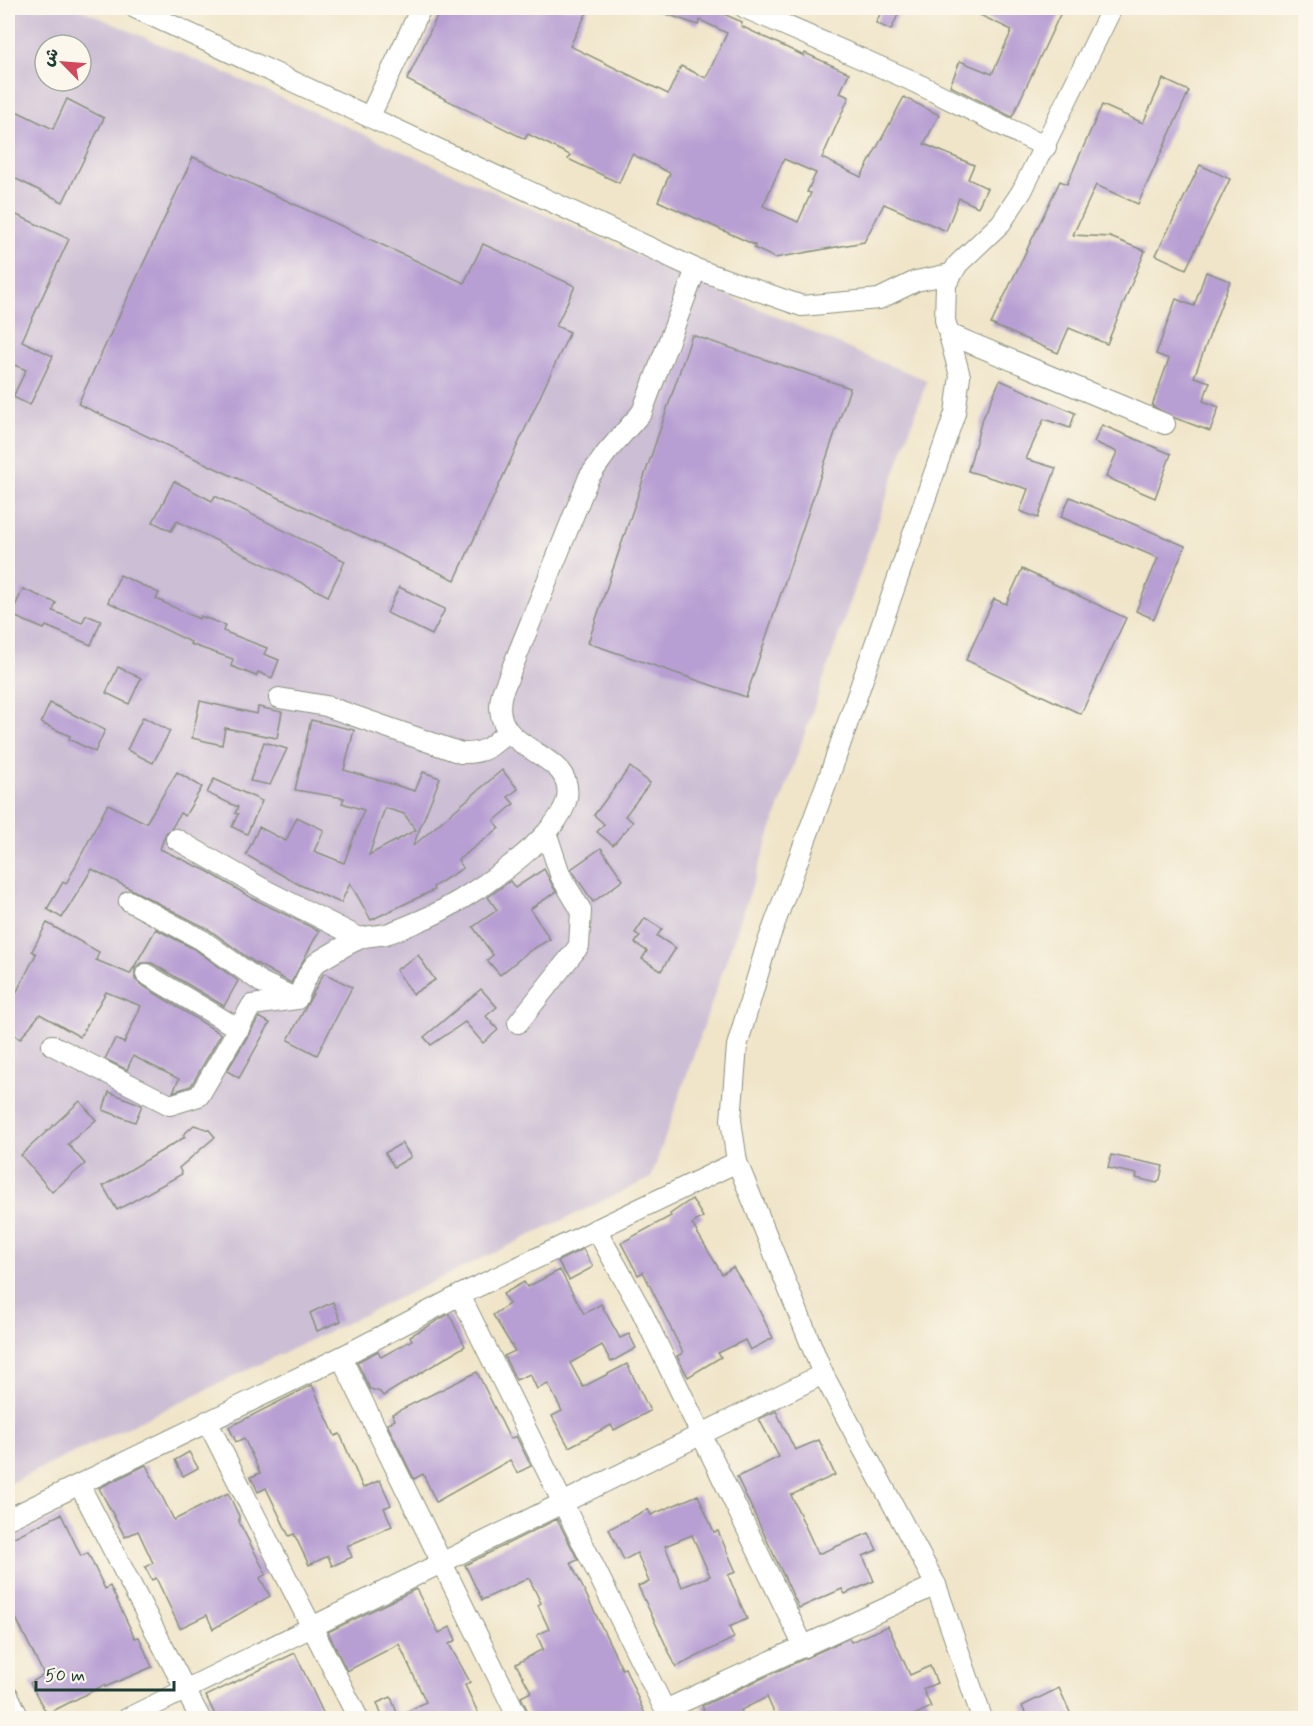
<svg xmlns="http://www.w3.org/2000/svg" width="1313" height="1726" viewBox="0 0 1313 1726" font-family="Mynerve,'Playpen Sans Arabic',sans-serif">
	<rect width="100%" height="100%" fill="#fbf7ec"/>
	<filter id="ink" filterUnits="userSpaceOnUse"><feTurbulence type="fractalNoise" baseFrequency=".0167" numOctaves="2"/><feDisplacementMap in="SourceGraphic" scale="12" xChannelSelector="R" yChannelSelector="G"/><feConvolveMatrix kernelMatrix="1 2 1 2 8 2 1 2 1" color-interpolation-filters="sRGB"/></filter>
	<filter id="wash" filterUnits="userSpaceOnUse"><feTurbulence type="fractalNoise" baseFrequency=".008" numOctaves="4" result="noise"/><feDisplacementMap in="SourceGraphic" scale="24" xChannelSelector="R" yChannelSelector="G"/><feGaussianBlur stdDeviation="1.35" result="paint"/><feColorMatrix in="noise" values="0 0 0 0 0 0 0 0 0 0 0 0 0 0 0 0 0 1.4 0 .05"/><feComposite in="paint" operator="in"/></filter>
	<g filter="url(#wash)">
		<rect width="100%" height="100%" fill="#f0e5c9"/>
		<!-- industrial -->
		<path fill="#ccbed4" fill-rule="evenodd" d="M8,8H78L863,355L927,380L651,1178L8,1484ZM45,45H81V81H45Z"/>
		<g id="blocks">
			<!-- building -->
			<g fill="#b79fd3" fill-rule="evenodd">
				<path d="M441,8H589L570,46L668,94L681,66L706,78L727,33L700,20L698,25L655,10V8H710L742,22L741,26L804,56L805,53L849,73L840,93L849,97L822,158L861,177L904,97L939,115L924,144L974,165L968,179L987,188L978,207L959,198L946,231L884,204L864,242L775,258L754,248L755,245L658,201L670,173L632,154L619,183L568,159L570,155L528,134L525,139L407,80ZM784,159L816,173L807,192L811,193L798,222L763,206Z"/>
				<polygon points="883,8 901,8 891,30 876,23"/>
				<polygon points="965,8 1063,8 1012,117 950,86 960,61 992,74 1012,30"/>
				<polygon points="1163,79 1189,91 1138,204 1096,185 1073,235 1110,237 1145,251 1107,344 1069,328 1058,353 991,324 1060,181 1067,184 1102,105 1143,123"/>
				<polygon points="67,99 104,118 63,202 8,175 8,107 53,129"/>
				<polygon points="193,157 464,283 483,244 575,286 556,326 570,332 455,580 78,404"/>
				<polygon points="1200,165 1230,179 1186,269 1156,255"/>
				<polygon points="8,211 69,239 22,341 53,356 30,405 13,397 26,370 12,364 8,374"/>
				<polygon points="1206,272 1230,281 1194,377 1210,382 1203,401 1219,407 1210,431 1175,418 1152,406 1169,359 1156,354 1176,299 1194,306"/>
				<polygon points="692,335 850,388 746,697 588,643"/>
				<polygon points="1000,380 1075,413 1070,428 1044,419 1026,459 1056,468 1038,518 1020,511 1028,489 968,471 981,423"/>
				<polygon points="1102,425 1171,454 1155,498 1106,477 1117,452 1094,442"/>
				<polygon points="174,481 212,501 215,496 345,561 328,596 177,521 171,531 153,522"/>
				<polygon points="1070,497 1185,546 1154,619 1136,611 1158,558 1061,517"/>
				<polygon points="1022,569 1126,618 1081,714 966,660 994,599 1006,604"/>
				<polygon points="120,575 159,593 156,599 199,619 200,616 225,625 223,631 267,648 264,654 279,660 272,678 258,672 256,676 231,666 233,659 190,644 191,642 108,602"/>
				<polygon points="399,587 445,609 432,635 387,613"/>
				<polygon points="23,589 56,603 53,611 82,623 86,615 101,621 91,645 46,626 44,629 11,615"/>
				<polygon points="118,667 141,678 129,704 106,693"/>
				<polygon points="200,701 257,714 258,707 282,712 277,738 225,728 222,745 192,738"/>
				<polygon points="50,703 105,730 95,752 69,739 70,736 41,723"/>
				<polygon points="143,717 170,731 153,763 127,750"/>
				<path d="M311,720L354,730L344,770L415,791L423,772L440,778L413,846L502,770L518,789L508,797L514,804L494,821L499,828L458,860L463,868L433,887L434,890L371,920L350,883L341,903L300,885L246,855L259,827L286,841L297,817L324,830L314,851L344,863L364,810L342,803L344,798L295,790ZM385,808L404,814L416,830L369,855Z"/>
				<polygon points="264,742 287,749 270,785 250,781"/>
				<polygon points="630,767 650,783 625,816 633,822 613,845 597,832 604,824 594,815"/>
				<polygon points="177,772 202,787 185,816 180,813 172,828 166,833 160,849 207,871 250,897 319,931 291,983 254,962 208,929 92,869 62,918 47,909 63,882 66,884 108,804 146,823"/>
				<polygon points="214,779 262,801 247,834 232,827 238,814 235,813 238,807 207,793"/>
				<polygon points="601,848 623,880 593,902 571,869"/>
				<polygon points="544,869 556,892 530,909 550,939 528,952 500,975 487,960 493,955 473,927 497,910 488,897 510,881 515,888"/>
				<polygon points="645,918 662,929 657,936 676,948 661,971 642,959 647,951 635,943 640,936 635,933"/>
				<polygon points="47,923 99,952 96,960 130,974 156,929 196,950 238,981 224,1006 152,963 141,963 135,968 135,979 140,984 221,1034 191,1086 173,1092 179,1079 133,1056 127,1070 105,1059 115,1039 124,1043 141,1006 106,992 80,1037 40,1014 20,1039 8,1029 8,992 14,997 36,954 32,951"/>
				<polygon points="418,955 435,980 413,994 396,970"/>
				<polygon points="324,973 352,987 317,1055 288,1040"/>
				<polygon points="481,989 497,1007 486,1016 498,1030 483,1043 465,1022 431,1045 424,1037"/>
				<polygon points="259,1017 270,1023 239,1078 227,1071"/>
				<polygon points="109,1092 142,1105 135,1122 103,1110"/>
				<polygon points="80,1101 96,1120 68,1144 85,1164 52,1192 21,1155"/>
				<polygon points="194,1125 209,1130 215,1137 179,1168 182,1174 117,1210 103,1186 185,1137 183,1135"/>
				<polygon points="402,1143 411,1157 394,1167 385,1153"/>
				<polygon points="1111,1155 1163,1166 1160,1179 1157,1183 1136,1178 1137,1174 1108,1168"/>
				<polygon points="692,1199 703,1217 692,1224 722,1274 733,1267 755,1302 773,1338 750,1350 745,1340 718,1353 721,1357 688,1377 677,1356 683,1353 643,1272 638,1275 621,1243 671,1216 670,1214"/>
				<polygon points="583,1249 593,1267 569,1280 558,1261"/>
				<polygon points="560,1270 584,1314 601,1304 620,1338 629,1334 636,1348 611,1362 602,1345 570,1363 583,1387 627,1364 650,1411 614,1430 611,1425 569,1447 552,1416 562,1411 548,1384 537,1389 530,1374 516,1380 504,1356 515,1351 493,1315 509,1304 503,1294 524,1282 527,1287"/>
				<polygon points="333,1302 341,1321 317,1331 310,1313"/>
				<polygon points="449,1314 465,1346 383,1396 380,1392 370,1389 357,1362 378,1351 381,1357 412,1340 410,1336"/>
				<polygon points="477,1372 510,1439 516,1436 531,1466 517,1473 510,1460 436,1502 423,1474 414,1479 387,1424 395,1420 392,1414"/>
				<polygon points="312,1385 335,1436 340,1434 363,1488 380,1480 391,1505 384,1508 392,1526 347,1546 352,1557 332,1566 328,1556 309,1565 294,1534 289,1536 266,1488 258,1492 251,1477 260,1473 244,1438 236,1442 229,1427"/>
				<polygon points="776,1411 795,1450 819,1440 835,1475 791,1495 818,1554 869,1533 877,1550 863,1556 874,1581 845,1594 842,1589 799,1608 737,1477 779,1457 759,1419"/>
				<polygon points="189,1452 198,1468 183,1476 175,1460"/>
				<polygon points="146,1465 174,1520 228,1493 239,1516 239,1522 266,1574 260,1578 270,1596 213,1629 207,1615 180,1628 156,1578 152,1580 145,1567 153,1563 138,1531 125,1537 99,1488"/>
				<path d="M698,1495L714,1532L718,1531L736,1572L728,1575L747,1619L729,1627L734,1638L676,1667L638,1586L649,1582L637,1553L624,1560L609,1529L648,1509L651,1515ZM692,1535L710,1576L682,1587L665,1546Z"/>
				<polygon points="61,1514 81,1556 88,1553 105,1589 110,1586 135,1638 139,1637 152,1667 105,1687 104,1685 47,1714 30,1683 44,1675 8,1602 8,1540"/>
				<polygon points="557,1519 578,1560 571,1563 622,1669 625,1668 647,1719 531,1719 530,1716 521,1697 531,1692 516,1664 543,1649 537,1635 549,1629 538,1605 541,1603 529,1578 482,1600 465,1565"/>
				<polygon points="416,1589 439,1633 450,1627 456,1640 449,1644 470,1682 465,1685 481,1719 383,1719 377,1703 391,1697 398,1716 426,1702 399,1644 347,1671 328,1632"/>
				<polygon points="888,1626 910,1675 930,1666 937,1683 923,1689 931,1707 906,1719 777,1719 767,1697 741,1710 745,1719 708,1719 702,1706 849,1638 851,1642"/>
				<polygon points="295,1653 326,1719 217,1719 206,1696"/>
				<polygon points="1059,1688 1073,1719 1028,1719 1022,1706"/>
			</g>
		</g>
	</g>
	<g filter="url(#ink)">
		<use href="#blocks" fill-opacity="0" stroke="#88917e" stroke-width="1.5"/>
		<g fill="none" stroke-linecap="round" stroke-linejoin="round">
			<defs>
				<g id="minor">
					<polyline points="135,8 696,269 802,306 879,299 916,281 950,274"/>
					<polyline points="745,8 908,79 1046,147"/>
					<polyline points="370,116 421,8"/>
					<polyline points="949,334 1165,424"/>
					<path d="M279,698L326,706L461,753C484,754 491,747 507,732"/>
					<polyline points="176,839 265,890 360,938"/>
					<polyline points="129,901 202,940 261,982 297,999"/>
					<polyline points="146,974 239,1029"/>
					<polyline points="518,1023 579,946 581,910 561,877 547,835"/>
					<path d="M52,1045L170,1105L199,1096L252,1005L297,999C302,989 309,967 319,961C329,955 349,943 359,939C367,935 378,936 386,934C399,930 412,924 424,919C461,904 560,839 567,798C575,747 486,755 502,693L589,477L607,452L642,412L696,269"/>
					<polyline points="596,1229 641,1310 804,1647"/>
					<polyline points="460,1295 669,1718"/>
					<polyline points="341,1357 518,1718"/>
					<polyline points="207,1421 358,1718"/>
					<polyline points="80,1486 200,1718"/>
					<polyline points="8,1519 341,1357 460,1295 737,1162"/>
					<polyline points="8,1695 19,1718"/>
					<polyline points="665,1710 936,1585"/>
					<polyline points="128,1718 823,1374"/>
					<polyline points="982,1718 936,1585 823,1374 737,1162 731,1120 737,1046 766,947 830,774 955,413 960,376 945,320 946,284 958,264 1001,223 1022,191 1112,8"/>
				</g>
			</defs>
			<!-- minor casing -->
			<use href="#minor" stroke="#88917e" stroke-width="22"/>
			<!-- minor -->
			<use href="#minor" stroke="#fff" stroke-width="20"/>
		</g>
	</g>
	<!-- margin -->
	<rect width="1313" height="1726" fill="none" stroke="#fbf7ec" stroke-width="30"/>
	<!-- north arrow -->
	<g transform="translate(63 63) rotate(295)"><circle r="28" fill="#fbf7ec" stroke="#a3ada2" stroke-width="1.5"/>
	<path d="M0-4.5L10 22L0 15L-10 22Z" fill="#d1495b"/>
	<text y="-9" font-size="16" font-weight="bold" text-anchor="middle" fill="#1f3d34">ش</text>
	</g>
	<!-- scale -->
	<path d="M36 1681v9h138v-9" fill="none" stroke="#1f3d34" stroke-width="3"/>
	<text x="45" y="1681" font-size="18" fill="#1f3d34" stroke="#fbf7ec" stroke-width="4.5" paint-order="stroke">50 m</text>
</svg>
